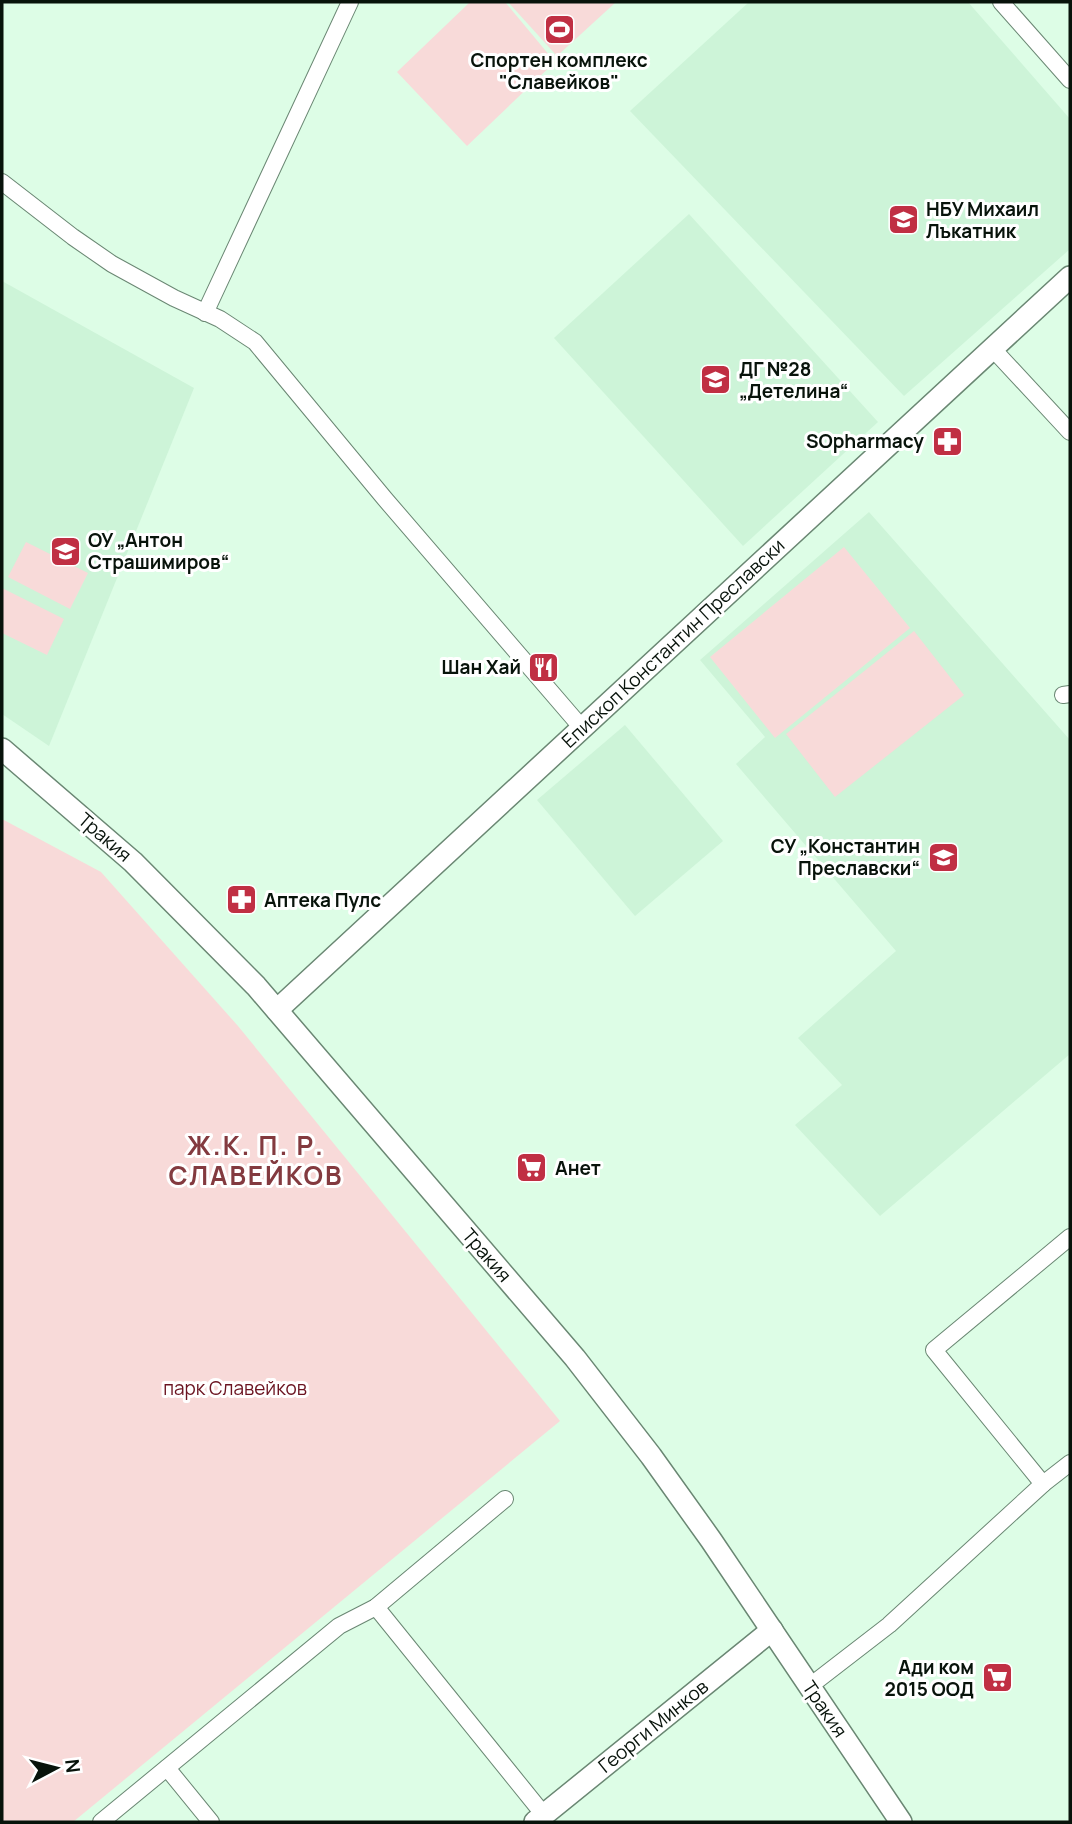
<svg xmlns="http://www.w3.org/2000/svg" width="1072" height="1824" viewBox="0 0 1072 1824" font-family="Manrope,sans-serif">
	<rect width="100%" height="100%" fill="#ddfde6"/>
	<!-- built -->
	<g fill="#cdf4d8">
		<polygon points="749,2 968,2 1070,119 1070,249 904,396 630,111"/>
		<polygon points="689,214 878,422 743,546 554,338"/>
		<polygon points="2,281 194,388 49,746 2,714"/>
		<polygon points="869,512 1070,740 1070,1054 880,1216 795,1125 842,1085 798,1038 896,951 736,764 765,737 700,660"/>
		<polygon points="625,725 723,841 635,916 537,800"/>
	</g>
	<!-- green -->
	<g fill="#f8dad9">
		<polygon points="470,2 505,2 555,62 467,146 397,72"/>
		<polygon points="508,2 616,2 557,56"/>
		<polygon points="26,542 88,573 70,609 8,577"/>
		<polygon points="844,547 910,628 775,738 710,657"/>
		<polygon points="2,588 64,619 47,655 2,633"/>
		<polygon points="914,631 964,695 835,797 786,734"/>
		<polygon points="2,819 101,872 238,1026 560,1421 73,1822 2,1822"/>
	</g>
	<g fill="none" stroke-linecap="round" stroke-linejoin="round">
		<defs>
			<g id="street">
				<polyline points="1001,2 1070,80"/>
				<polyline points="2,182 73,237 112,264 174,298 220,319 255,342 385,499 582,728"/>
				<polyline points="205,313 350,2"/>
				<polyline points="992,348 1070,432"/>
				<polyline points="1063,695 1070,694"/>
				<polyline points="1043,1484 1070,1463"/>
				<polyline points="376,1607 544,1815"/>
				<polyline points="810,1686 889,1625 1043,1484 934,1350 1070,1237"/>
				<polyline points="167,1768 211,1822"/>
				<polyline points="101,1822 339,1626 376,1607 505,1499"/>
			</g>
			<g id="secondary">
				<polyline points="2,749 133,862 256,986 575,1358 651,1456 711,1540 901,1822"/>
				<polyline points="277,1010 1070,277"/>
				<polyline points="535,1822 772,1630"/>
			</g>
		</defs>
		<!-- street casing -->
		<use href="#street" stroke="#6a8773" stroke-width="18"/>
		<!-- secondary casing -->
		<use href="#secondary" stroke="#6a8773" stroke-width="24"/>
		<!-- street -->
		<use href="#street" stroke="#fff" stroke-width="16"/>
		<!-- secondary -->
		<use href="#secondary" stroke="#fff" stroke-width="21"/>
	</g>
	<!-- icons -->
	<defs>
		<symbol id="stadium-square" viewBox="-11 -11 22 22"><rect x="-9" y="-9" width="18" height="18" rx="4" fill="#c02f43" stroke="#fff"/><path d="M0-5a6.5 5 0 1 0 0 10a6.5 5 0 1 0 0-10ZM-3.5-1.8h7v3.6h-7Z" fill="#fff"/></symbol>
		<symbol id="school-square" viewBox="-11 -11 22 22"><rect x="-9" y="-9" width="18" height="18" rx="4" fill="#c02f43" stroke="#fff"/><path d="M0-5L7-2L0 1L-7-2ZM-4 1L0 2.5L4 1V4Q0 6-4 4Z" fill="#fff"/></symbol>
		<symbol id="pharmacy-square" viewBox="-11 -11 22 22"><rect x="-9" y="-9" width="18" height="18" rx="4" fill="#c02f43" stroke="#fff"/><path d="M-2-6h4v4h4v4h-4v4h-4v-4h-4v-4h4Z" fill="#fff"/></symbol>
		<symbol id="restaurant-square" viewBox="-11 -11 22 22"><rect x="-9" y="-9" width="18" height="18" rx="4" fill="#c02f43" stroke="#fff"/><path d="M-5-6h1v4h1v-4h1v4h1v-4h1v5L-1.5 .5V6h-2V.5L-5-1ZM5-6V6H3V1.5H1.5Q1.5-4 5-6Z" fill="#fff"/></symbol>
		<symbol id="supermarket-square" viewBox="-11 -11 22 22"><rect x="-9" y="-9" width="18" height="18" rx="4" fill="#c02f43" stroke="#fff"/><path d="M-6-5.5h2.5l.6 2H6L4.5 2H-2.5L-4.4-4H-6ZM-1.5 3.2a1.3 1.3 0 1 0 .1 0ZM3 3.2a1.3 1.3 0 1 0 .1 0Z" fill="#fff"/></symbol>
	</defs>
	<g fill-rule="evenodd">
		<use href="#stadium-square" x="542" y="12" width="35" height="35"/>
		<use href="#school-square" x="886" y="202" width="35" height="35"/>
		<use href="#school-square" x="698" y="362" width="35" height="35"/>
		<use href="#pharmacy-square" x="930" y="424" width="35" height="35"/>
		<use href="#school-square" x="48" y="534" width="35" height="35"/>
		<use href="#restaurant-square" x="526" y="650" width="35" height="35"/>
		<use href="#school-square" x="926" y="840" width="35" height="35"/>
		<use href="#pharmacy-square" x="224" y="882" width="35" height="35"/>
		<use href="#supermarket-square" x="514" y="1150" width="35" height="35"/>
		<use href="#supermarket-square" x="980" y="1660" width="35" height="35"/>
	</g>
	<g text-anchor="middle" stroke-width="6" stroke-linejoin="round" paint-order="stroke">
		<!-- poi labels -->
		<g font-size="19" font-weight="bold" fill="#08130b" stroke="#fff" text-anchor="start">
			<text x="559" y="67" text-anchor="middle">Спортен комплекс<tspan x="559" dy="22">"Славейков"</tspan></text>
			<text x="926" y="216">НБУ Михаил<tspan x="926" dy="22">Лъкатник</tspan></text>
			<text x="739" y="376">ДГ №28<tspan x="739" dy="22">„Детелина“</tspan></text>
			<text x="924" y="448" text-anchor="end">SOpharmacy</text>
			<text x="88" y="547">ОУ „Антон<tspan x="88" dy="22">Страшимиров“</tspan></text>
			<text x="521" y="674" text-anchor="end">Шан Хай</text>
			<text x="920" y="853" text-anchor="end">СУ „Константин<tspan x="920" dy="22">Преславски“</tspan></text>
			<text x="264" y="907">Аптека Пулс</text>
			<text x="555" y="1175">Анет</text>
			<text x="974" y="1674" text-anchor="end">Ади ком<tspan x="974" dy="22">2015 ООД</tspan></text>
		</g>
		<!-- street labels -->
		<g font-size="19" fill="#08130b" stroke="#fff">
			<text transform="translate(673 643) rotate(-43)" y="7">Епископ Константин Преславски</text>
			<text transform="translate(105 837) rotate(41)" y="7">Тракия</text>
			<text transform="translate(487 1255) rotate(49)" y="7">Тракия</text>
			<text transform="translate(825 1709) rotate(56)" y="7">Тракия</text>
			<text transform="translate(653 1726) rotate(-39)" y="7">Георги Минков</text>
		</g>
		<!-- park labels -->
		<g font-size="19" fill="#6b1320" stroke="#fff">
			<text x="235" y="1395">парк Славейков</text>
		</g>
		<!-- district labels -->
		<g font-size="26" font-weight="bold" letter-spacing="2" fill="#833a3f" stroke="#fff">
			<text x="256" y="1155">Ж.К. П. Р.<tspan x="256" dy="30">СЛАВЕЙКОВ</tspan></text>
		</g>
	</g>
	<!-- border -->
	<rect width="1072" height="1824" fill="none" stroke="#08130b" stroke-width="7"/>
	<!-- north arrow -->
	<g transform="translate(56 1768) rotate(83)" stroke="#ffffff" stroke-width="5" paint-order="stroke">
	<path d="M0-5L12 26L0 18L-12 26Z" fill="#08130b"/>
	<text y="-10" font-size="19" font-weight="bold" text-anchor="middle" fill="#08130b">N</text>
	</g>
</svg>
